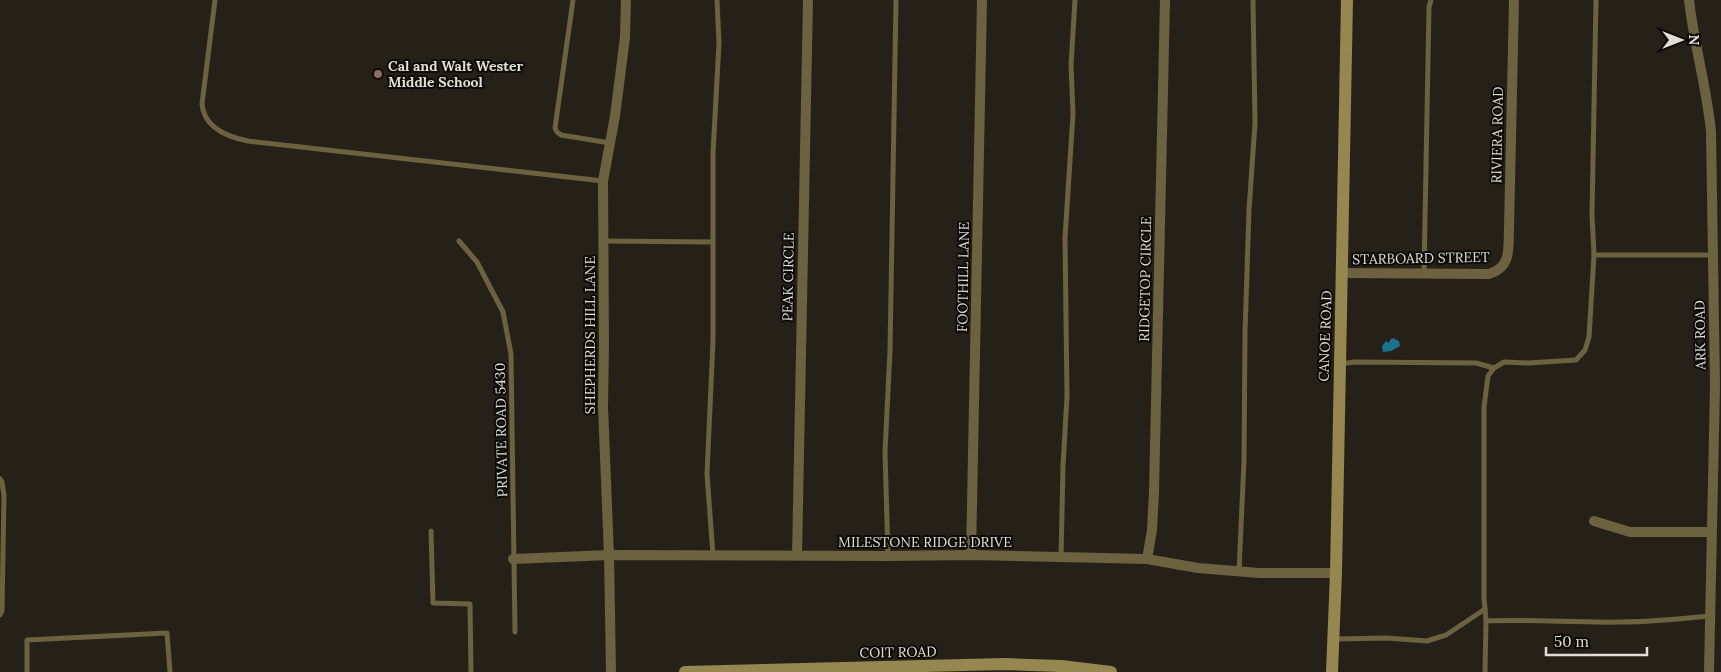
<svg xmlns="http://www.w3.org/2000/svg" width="1721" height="672" viewBox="0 0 1721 672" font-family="Lora,serif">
	<rect width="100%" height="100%" fill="#252118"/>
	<!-- water -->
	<polygon fill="#1c7390" points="1393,338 1399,341 1400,346 1391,351 1383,352 1382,346 1386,341 1389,343 1390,340"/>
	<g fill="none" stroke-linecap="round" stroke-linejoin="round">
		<!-- lane -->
		<g stroke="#6c6240" stroke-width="5">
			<path d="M215,0L202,104C204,128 228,137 248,141L603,181"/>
			<polyline points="573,0 555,128 557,132 561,135 610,143"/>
			<polyline points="459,241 477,262 503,312 511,354 515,632"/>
			<polyline points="604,241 711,242"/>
			<polyline points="1594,255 1713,255"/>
			<polyline points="1424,273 1429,7 1431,0"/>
			<polyline points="1340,364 1354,362 1476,363 1494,368"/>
			<polyline points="0,479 2,482 4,496 2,611 0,615"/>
			<polyline points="431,531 433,603 470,604 471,672"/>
			<polyline points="713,555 707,474 713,341 713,153 719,43 717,0"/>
			<polyline points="888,556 885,452 890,351 896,0"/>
			<polyline points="1061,558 1063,466 1067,396 1065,238 1073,114 1071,65 1075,0"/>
			<polyline points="1239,571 1244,461 1245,333 1249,210 1255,123 1253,0"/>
			<path d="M1486,621C1531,619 1576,623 1621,622C1651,622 1680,619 1710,616"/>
			<polyline points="1334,639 1387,638 1427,641 1446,635 1485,609"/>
			<polyline points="27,672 27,640 167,633 170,672"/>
			<polyline points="1485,672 1486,621 1484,598 1484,407 1488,376 1494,368 1504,362 1528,363 1576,360 1585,350 1589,337 1594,255 1592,215 1596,0"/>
		</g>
		<!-- street -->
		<g stroke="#6c6240" stroke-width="10">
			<path d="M1689,0C1694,45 1707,88 1711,132L1715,385L1709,672"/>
			<path d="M1342,273L1489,274C1512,267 1508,248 1509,229L1514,0"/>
			<polyline points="1594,521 1630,532 1711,532"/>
			<polyline points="797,555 808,0"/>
			<polyline points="971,555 982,0"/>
			<polyline points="513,559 609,555 888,556 971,555 1147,559 1198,568 1259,573 1336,573"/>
			<polyline points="1147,559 1152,530 1154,492 1165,0"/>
			<polyline points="611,672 609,555 603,407 604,344 603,181 615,116 625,37 626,0"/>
		</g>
		<!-- secondary -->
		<g stroke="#96864f" stroke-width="12">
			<polyline points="685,672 1004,664 1061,666 1111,672"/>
			<polyline points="1332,672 1336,573 1347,0"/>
		</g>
	</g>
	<!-- markers -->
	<circle fill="#8d6e63" stroke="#0d0b07" stroke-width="2" cx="378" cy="74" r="5"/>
	<g text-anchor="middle" stroke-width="4" stroke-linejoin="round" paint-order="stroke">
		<!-- poi labels -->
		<g font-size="14" font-weight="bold" fill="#e1ded8" stroke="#0d0b07" text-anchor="start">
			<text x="388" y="71">Cal and Walt Wester<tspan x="388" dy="16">Middle School</tspan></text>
		</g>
		<!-- street labels -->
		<g font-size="14" fill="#e1ded8" stroke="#0d0b07">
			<text transform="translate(1497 135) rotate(-89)" y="5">RIVIERA ROAD</text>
			<text transform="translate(1421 258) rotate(-1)" y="5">STARBOARD STREET</text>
			<text transform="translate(788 277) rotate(-89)" y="5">PEAK CIRCLE</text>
			<text transform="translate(963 277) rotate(-89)" y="5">FOOTHILL LANE</text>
			<text transform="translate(1145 279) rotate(-89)" y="5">RIDGETOP CIRCLE</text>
			<text transform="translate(590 335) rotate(-90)" y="5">SHEPHERDS HILL LANE</text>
			<text transform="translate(1700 335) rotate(-91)" y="5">ARK ROAD</text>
			<text transform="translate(1325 336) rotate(-88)" y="5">CANOE ROAD</text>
			<text transform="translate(501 430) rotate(-91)" y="5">PRIVATE ROAD 5430</text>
			<text x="925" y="547">MILESTONE RIDGE DRIVE</text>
			<text transform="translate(898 652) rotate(-1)" y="5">COIT ROAD</text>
		</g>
	</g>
	<!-- north arrow -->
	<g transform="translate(1681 40) rotate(90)" stroke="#0d0b07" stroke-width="4" paint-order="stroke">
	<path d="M0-4L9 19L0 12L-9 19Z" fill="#e1ded8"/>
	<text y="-8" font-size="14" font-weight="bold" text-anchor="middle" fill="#e1ded8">N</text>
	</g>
	<!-- scale -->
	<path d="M1546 647v8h101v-8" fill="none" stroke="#e1ded8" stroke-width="2.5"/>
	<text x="1554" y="647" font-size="15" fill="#e1ded8" stroke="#0d0b07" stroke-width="4" paint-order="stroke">50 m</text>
</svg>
